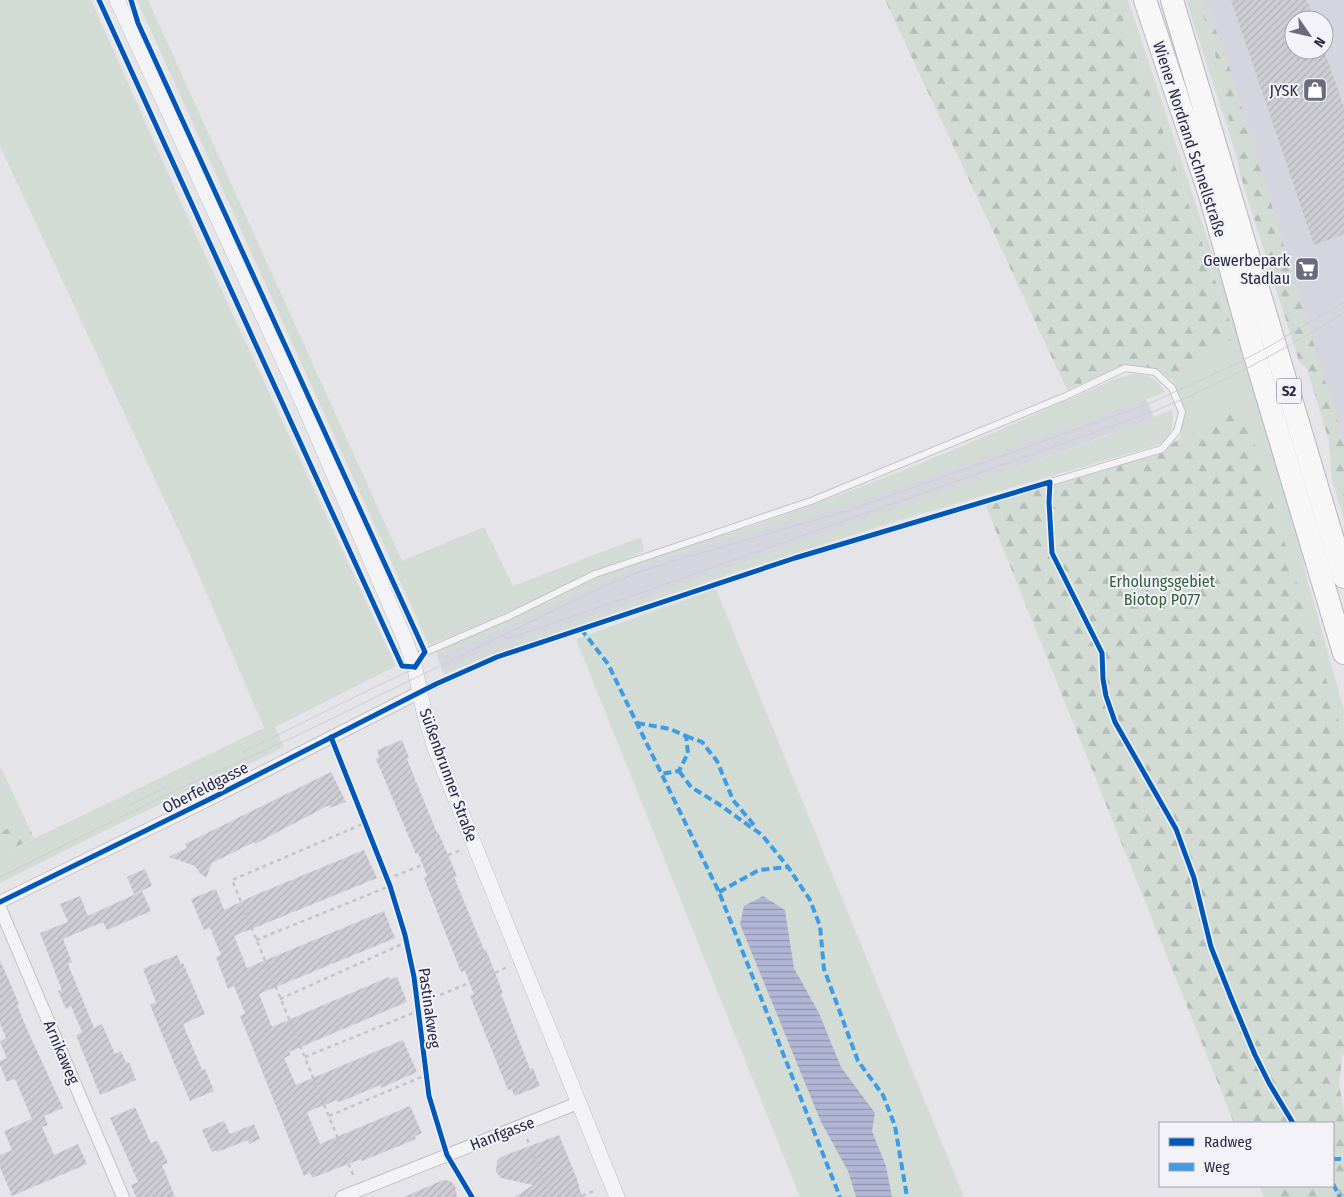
<svg xmlns="http://www.w3.org/2000/svg" width="1344" height="1197" viewBox="0 0 1344 1197" font-family="'Fira Sans Condensed',sans-serif">
	<defs>
		<pattern id="forest-firs" width="22" height="20" patternUnits="userSpaceOnUse" patternTransform="scale(1.25)"><rect width="22" height="20" fill="#d2dcd5"/><path d="M5 1l3.5 6h-7zM16 11l3.5 6h-7z" fill="#b4bdb8"/></pattern>
		<pattern id="water-rules" width="6" height="5" patternUnits="userSpaceOnUse" patternTransform="scale(1.25)"><rect width="6" height="5" fill="#b1b6d5"/><path d="M0 2.5h6" fill="none" stroke="#9094ae"/></pattern>
		<pattern id="building-hatch" width="6" height="6" patternUnits="userSpaceOnUse" patternTransform="scale(1.25)"><rect width="6" height="6" fill="#cdcdd3"/><path d="M-1 1l2-2M0 6l6-6M5 7l2-2" fill="none" stroke="#b0b0b6"/></pattern>
	</defs>
	<rect width="100%" height="100%" fill="#e4e4e9"/>
	<!-- built -->
	<g fill="#d4d5de" fill-rule="evenodd">
		<path d="M1198,0H1344V490L1330,451L1329,441L1307,368L1299,361L1241,177L1211,36ZM1294,20H1324V50H1294Z"/>
		<polygon points="1146,399 1154,417 1136,425 584,619 493,648 473,656 442,671 437,655 474,642 538,611 632,569 695,548 848,505"/>
	</g>
	<!-- green -->
	<g fill="#d2dcd5">
		<polygon points="0,0 91,0 187,216 396,666 275,727 284,747 264,757 131,818 0,883 0,855 264,728 192,559 0,146"/>
		<path d="M137,0H148L402,561L484,527L513,586L641,537L644,551C573,582 502,616 429,645Z"/>
		<polygon points="1117,0 1128,0 1236,325 1301,551 1307,578 1344,710 1344,738 1244,409 1196,428 1186,441 1180,438 1185,411 1172,380 1235,336"/>
		<polygon points="1186,0 1197,0 1211,36 1238,160"/>
		<path d="M1134,374C1150,375 1156,378 1165,392L1074,426L848,505L695,548L632,569L538,611L474,642L437,655L436,650C498,628 554,593 615,570C676,548 740,531 801,509C908,471 1012,425 1115,379Z"/>
		<path d="M1172,410C1175,426 1171,439 1155,446L910,517L736,572L480,659L446,674H444L442,671L473,656L493,648L584,619L852,523L1104,437Z"/>
		<polygon points="1330,451 1344,499 1344,520 1331,476"/>
		<polygon points="716,589 964,1197 892,1197 886,1166 872,1131 875,1113 841,1067 819,1013 794,968 785,910 773,1002 821,1122 848,1171 856,1197 800,1197 576,639"/>
		<polygon points="0,766 26,821 0,832"/>
	</g>
	<!-- forest -->
	<g fill="url(#forest-firs)">
		<polygon points="885,0 1117,0 1235,337 1172,380 1157,369 1127,364 1067,390"/>
		<polygon points="1197,0 1205,0 1231,72 1344,443 1344,499 1330,451 1329,441 1307,368 1299,361 1241,177 1211,36"/>
		<polygon points="1244,409 1344,738 1344,1053 1342,1058 1339,1085 1344,1110 1344,1197 1264,1197 1259,1186 1333,1186 1333,1123 1234,1123 986,506 1162,451 1180,438 1186,441 1196,428"/>
		<polygon points="26,821 34,838 0,855 0,832"/>
	</g>
	<!-- water -->
	<polygon fill="url(#water-rules)" points="763,896 785,910 794,968 819,1013 841,1067 875,1113 872,1131 886,1166 892,1197 856,1197 848,1171 821,1122 740,924 744,906"/>
	<!-- building -->
	<g fill="url(#building-hatch)">
		<polygon points="1231,0 1307,0 1314,20 1294,20 1294,50 1324,50 1344,107 1344,234 1314,245"/>
		<polygon points="402,740 409,758 407,759 437,833 438,832 457,876 454,877 484,950 486,950 503,993 501,994 530,1069 533,1068 540,1086 514,1096 512,1089 508,1090 470,996 474,994 465,971 461,972 424,878 427,876 418,853 416,854 376,759 379,757 377,750"/>
		<polygon points="331,772 346,802 330,808 329,805 255,844 254,842 212,863 206,878 199,872 195,866 169,857 187,848 185,844"/>
		<polygon points="364,850 377,878 234,936 247,968 384,911 395,938 259,994 272,1027 389,977 390,980 397,977 407,1002 289,1052 291,1055 284,1058 296,1085 403,1040 417,1072 381,1088 380,1085 347,1099 338,1102 337,1100 307,1112 320,1144 410,1106 422,1133 415,1136 416,1139 404,1144 362,1161 361,1159 312,1178 310,1173 304,1176 240,1016 245,1013 234,986 228,989 216,957 221,955 210,928 204,930 191,899 216,889 224,910 253,896"/>
		<polygon points="145,869 152,886 134,894 127,877"/>
		<polygon points="142,891 151,911 107,930 103,922 63,939 72,962 68,964 94,1028 102,1024 115,1054 121,1051 126,1063 129,1062 136,1080 100,1095 76,1035 82,1032 71,1006 66,1009 58,991 62,990 40,933 68,922 60,904 80,896 88,916"/>
		<polygon points="177,955 181,964 183,963 205,1014 183,1024 202,1070 205,1069 214,1091 190,1101 150,1005 156,1002 143,969"/>
		<polygon points="0,960 19,1004 17,1005 27,1029 63,1108 44,1116 48,1125 42,1127 54,1155 78,1144 87,1164 12,1196 0,1167 0,1155 12,1150 4,1131 32,1119 15,1079 7,1082 0,1065 0,1061 7,1058 0,1042 6,1038 0,1023"/>
		<polygon points="135,1107 151,1143 157,1141 168,1163 162,1165 175,1197 136,1197 131,1185 138,1182 110,1118"/>
		<polygon points="224,1121 230,1134 254,1124 260,1139 249,1144 248,1140 217,1152 216,1150 212,1152 202,1130"/>
		<polygon points="559,1135 577,1179 582,1197 515,1197 533,1185 501,1178 496,1172 497,1161 501,1157"/>
		<polygon points="443,1180 450,1181 455,1185 457,1197 404,1197"/>
	</g>
	<g fill="none" stroke-linecap="round" stroke-linejoin="round">
		<defs>
			<polyline id="service" points="412,658 507,617 595,574 811,501 1066,396 1125,368 1155,372 1172,388 1182,412 1177,431 1162,449 795,558 497,657 421,691"/>
			<g id="minor">
				<polyline points="0,902 210,799 420,692"/>
				<polyline points="0,908 123,1197"/>
				<polyline points="342,1197 578,1103"/>
			</g>
			<polyline id="tertiary" points="117,0 303,403 406,642 415,669 424,712 435,748 617,1197"/>
			<g id="motorway">
				<polyline points="1145,0 1210,195 1253,349 1344,653"/>
				<polyline points="1172,0 1344,577"/>
			</g>
		</defs>
		<!-- service casing -->
		<use href="#service" stroke="#c1c1c7" stroke-width="8"/>
		<!-- minor casing -->
		<use href="#minor" stroke="#c1c1c7" stroke-width="14"/>
		<!-- tertiary casing -->
		<use href="#tertiary" stroke="#c1c1c7" stroke-width="16"/>
		<!-- motorway casing -->
		<use href="#motorway" stroke="#b6b7be" stroke-width="24"/>
		<!-- path -->
		<g stroke="#c3c3c9" stroke-width="2.5" stroke-dasharray="4 4" stroke-linecap="butt">
			<polyline points="448,855 461,850"/>
			<polyline points="387,879 422,865"/>
			<polyline points="256,940 390,886"/>
			<polyline points="495,973 507,967"/>
			<polyline points="280,999 407,942"/>
			<polyline points="418,1004 469,983"/>
			<polyline points="305,1057 418,1011"/>
			<polyline points="329,1116 426,1075"/>
			<polyline points="527,1139 532,1150"/>
			<polyline points="534,1156 547,1187"/>
			<polyline points="353,1175 232,880 365,823"/>
			<polyline points="550,1194 551,1197"/>
			<polyline points="582,1196 596,1190"/>
		</g>
		<!-- service -->
		<use href="#service" stroke="#f3f3f6" stroke-width="6"/>
		<!-- minor -->
		<use href="#minor" stroke="#f3f3f6" stroke-width="12"/>
		<!-- tertiary -->
		<use href="#tertiary" stroke="#f3f3f6" stroke-width="15"/>
		<!-- motorway -->
		<use href="#motorway" stroke="#f7f7f7" stroke-width="22"/>
		<!-- tram -->
		<g stroke="#cccdd1" stroke-width="1">
			<path d="M507,639L632,596L1152,412C1220,385 1282,351 1344,313"/>
			<polyline points="243,752 381,684 419,667"/>
			<polyline points="128,806 166,787"/>
			<polyline points="0,877 174,791 296,736 602,587 642,571 680,559 847,511 1148,404 1234,365 1270,346 1344,302"/>
		</g>
		<!-- quiet -->
		<g stroke="#3d9ce3" stroke-width="4" stroke-dasharray="8 4" stroke-linecap="butt">
			<polyline points="581,629 608,664 719,892 840,1197"/>
			<polyline points="637,723 670,729 686,736 688,753 679,771 660,774"/>
			<polyline points="686,736 702,742 717,761 733,800 754,825"/>
			<polyline points="679,771 691,787 717,803 762,835 788,867 810,900 820,926 824,969 858,1061 883,1095 895,1126 907,1197"/>
			<polyline points="719,892 759,870 788,867"/>
			<polyline points="1333,1159 1344,1159"/>
			<polyline points="1333,1184 1340,1197"/>
		</g>
		<defs>
			<g id="cycleway">
				<polyline points="99,0 402,666 415,667"/>
				<polyline points="131,0 138,23 425,652 415,667"/>
				<polyline points="331,737 390,886 405,935 414,977 429,1096 447,1155 472,1197"/>
				<polyline points="0,902 210,799 436,684 497,657 795,558 1050,482 1049,502 1052,553 1102,653 1103,679 1106,696 1115,722 1176,829 1194,878 1211,947 1232,1000 1255,1055 1269,1083 1293,1123"/>
			</g>
		</defs>
		<!-- cycleway casing -->
		<use href="#cycleway" stroke="#f2f2f8" stroke-width="8"/>
		<!-- cycleway -->
		<use href="#cycleway" stroke="#0057b8" stroke-width="5"/>
	</g>
	<!-- icons -->
	<defs>
		<symbol id="shop-square" viewBox="-11 -11 22 22"><rect x="-9" y="-9" width="18" height="18" rx="4" fill="#6a6b7e" stroke="#f2f2f8"/><path d="M-5-2.5h2.3a2.7 3.5 0 0 1 5.4 0H5L5.5 6h-11ZM-1.5-2.5h3a1.5 2.3 0 0 0-3 0Z" fill="#fff"/></symbol>
		<symbol id="supermarket-square" viewBox="-11 -11 22 22"><rect x="-9" y="-9" width="18" height="18" rx="4" fill="#6a6b7e" stroke="#f2f2f8"/><path d="M-6-5.5h2.5l.6 2H6L4.5 2H-2.5L-4.4-4H-6ZM-1.5 3.2a1.3 1.3 0 1 0 .1 0ZM3 3.2a1.3 1.3 0 1 0 .1 0Z" fill="#fff"/></symbol>
	</defs>
	<g fill-rule="evenodd">
		<use href="#shop-square" x="1301" y="76" width="28" height="28"/>
		<use href="#supermarket-square" x="1293" y="255" width="28" height="28"/>
	</g>
	<g text-anchor="middle" stroke-width="4" stroke-linejoin="round" paint-order="stroke">
		<!-- shield labels -->
		<rect fill="#f2f2f8" stroke="#65667a" stroke-width="1" x="1276.5" y="378.5" width="25" height="25" rx="4"/>
		<g font-size="15" font-weight="bold" fill="#292a44">
			<text x="1289" y="396">S2</text>
		</g>
		<!-- poi labels -->
		<g font-size="16" fill="#292a44" stroke="#f2f2f8" text-anchor="end">
			<text x="1298" y="96">JYSK</text>
			<text x="1290" y="266">Gewerbepark<tspan x="1290" dy="18">Stadlau</tspan></text>
		</g>
		<!-- street labels -->
		<g font-size="16" fill="#292a44" stroke="#f2f2f8">
			<text transform="translate(1190 139) rotate(72)" y="6">Wiener Nordrand Schnellstraße</text>
			<text transform="translate(449 775) rotate(70)" y="6">Süßenbrunner Straße</text>
			<text transform="translate(205 787) rotate(-27)" y="6">Oberfeldgasse</text>
			<text transform="translate(430 1008) rotate(82)" y="6">Pastinakweg</text>
			<text transform="translate(62 1052) rotate(67)" y="6">Arnikaweg</text>
			<text transform="translate(502 1133) rotate(-21)" y="6">Hanfgasse</text>
		</g>
		<!-- park labels -->
		<g font-size="16" fill="#35613c" stroke="#f2f2f8">
			<text x="1162" y="587">Erholungsgebiet<tspan x="1162" dy="18">Biotop P077</tspan></text>
		</g>
	</g>
	<!-- legend -->
	<rect x="1159" y="1122" width="175" height="65" fill="#f2f2f8" stroke="#a2a2b0"/>
	<rect x="1169" y="1138" width="25" height="8" fill="#0057b8" stroke="#a2a2b0"/>
	<text x="1204" y="1147" font-size="15" fill="#292a44">Radweg</text>
	<rect x="1169" y="1163" width="25" height="8" fill="#3d9ce3" stroke="#a2a2b0"/>
	<text x="1204" y="1172" font-size="15" fill="#292a44">Weg</text>
	<!-- north arrow -->
	<g transform="translate(1309 35) rotate(124)"><circle r="24" fill="#f2f2f8" stroke="#a2a2b0"/>
	<path d="M0-4L9 19L0 12L-9 19Z" fill="#6a6b7e"/>
	<text y="-8" font-size="14" font-weight="bold" text-anchor="middle" fill="#292a44">N</text>
	</g>
</svg>
